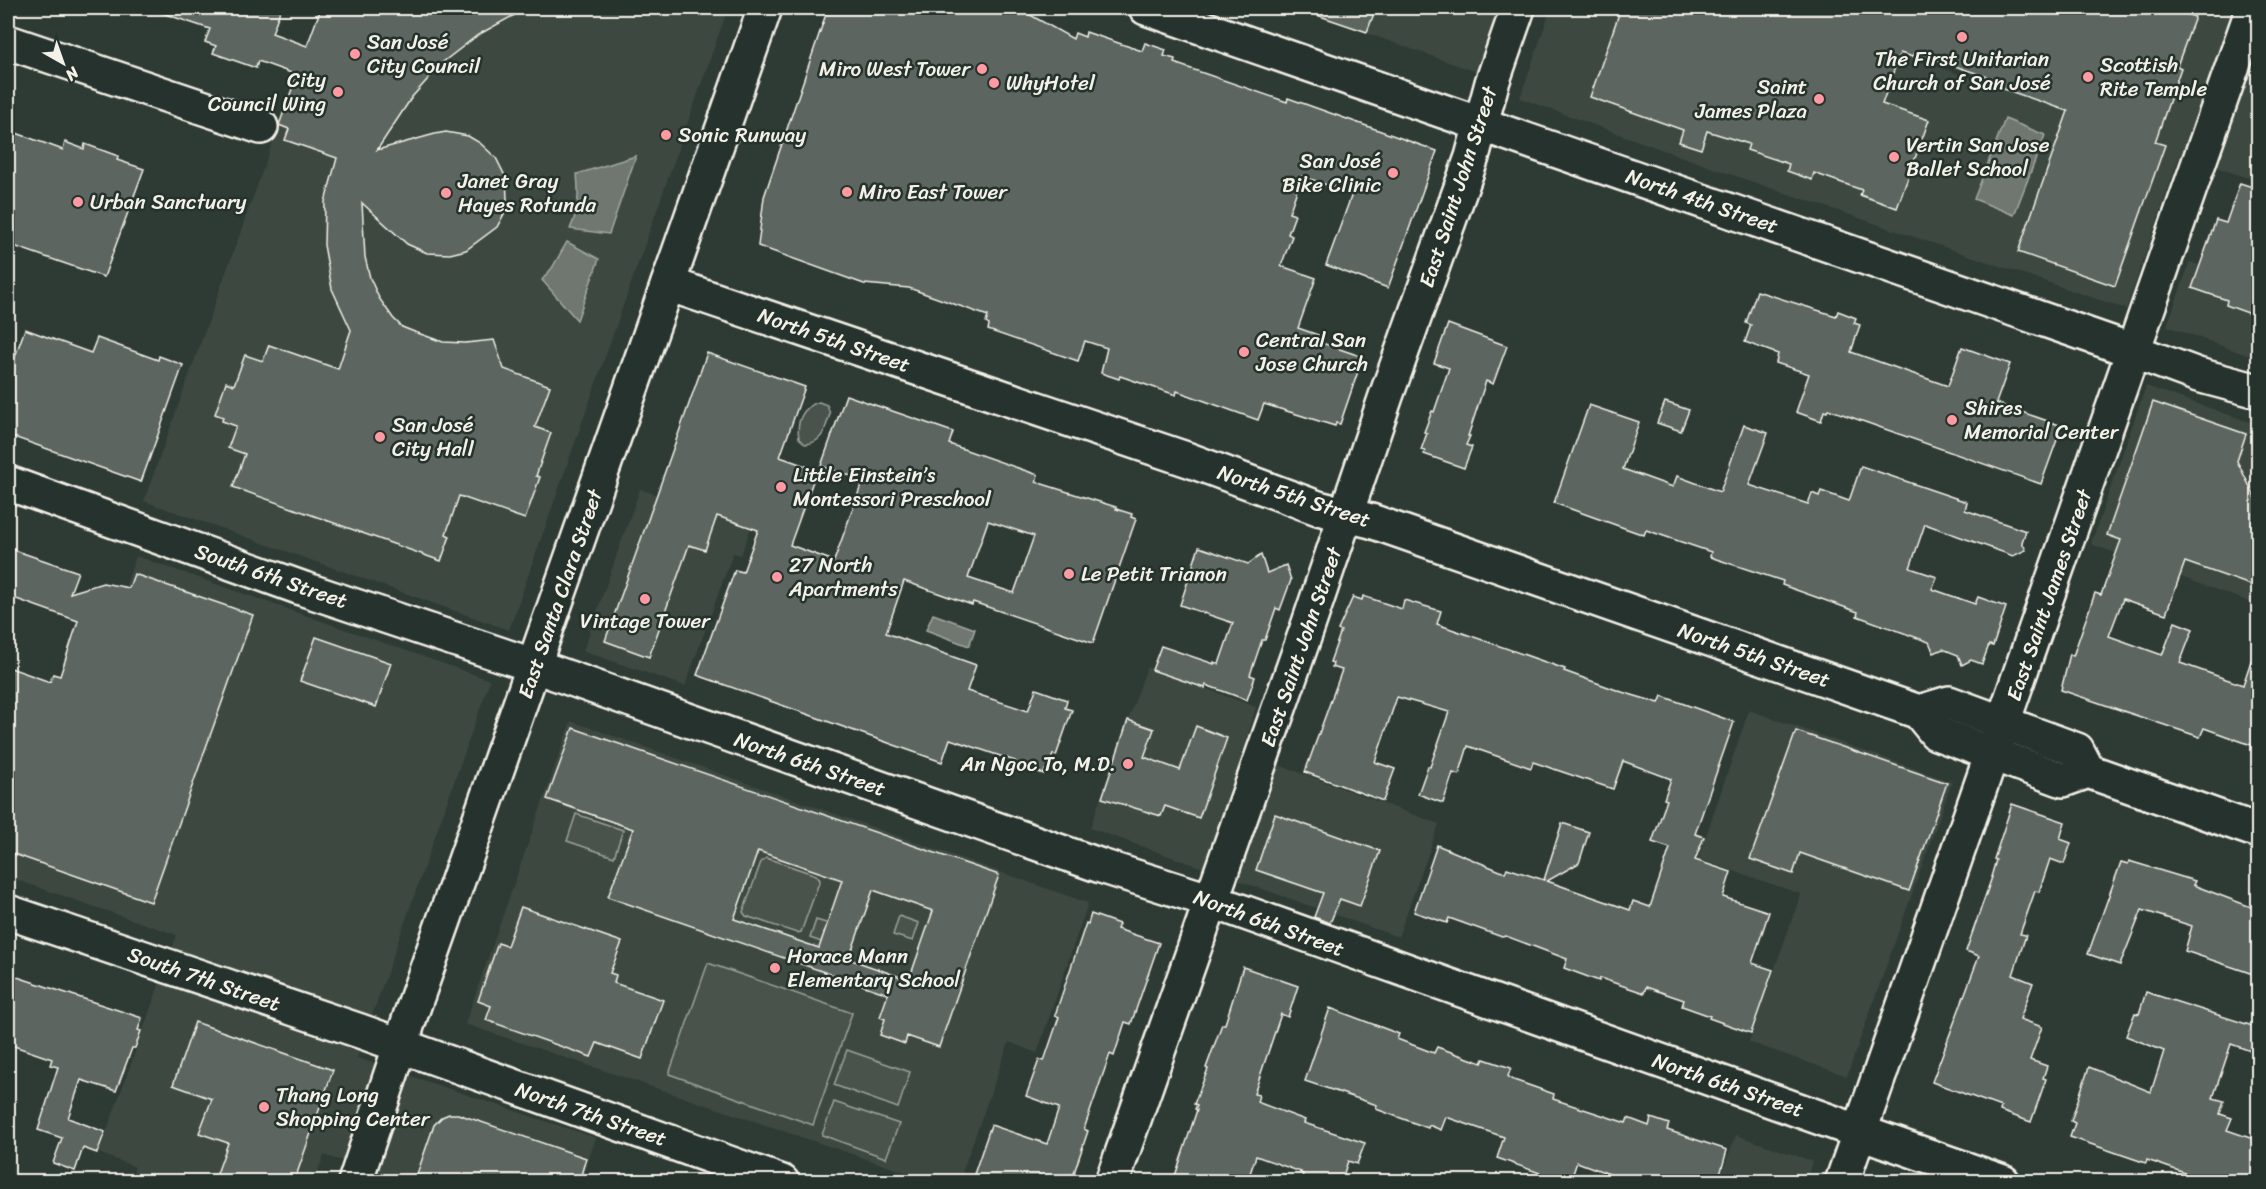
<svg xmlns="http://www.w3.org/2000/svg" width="2266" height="1189" viewBox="0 0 2266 1189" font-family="Sriracha,sans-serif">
	<rect width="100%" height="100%" fill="#2e3b34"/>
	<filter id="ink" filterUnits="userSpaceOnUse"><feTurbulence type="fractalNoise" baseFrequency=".0167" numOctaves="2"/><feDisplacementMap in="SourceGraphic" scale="12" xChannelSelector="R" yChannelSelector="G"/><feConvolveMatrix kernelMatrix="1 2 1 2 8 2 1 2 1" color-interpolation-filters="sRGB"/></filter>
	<g filter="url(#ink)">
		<!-- built -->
		<g fill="#3c4841">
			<polygon points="321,8 728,8 509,630 144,501"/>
			<polygon points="1315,8 1500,8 1477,72 1312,14"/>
			<polygon points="1551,8 1931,8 1914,59 1989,84 2016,8 2242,8 2258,13 2258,181 2180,155 2126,309 1724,172 1520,98"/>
			<polygon points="2190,262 2258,285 2258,359 2167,326"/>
			<polygon points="2146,386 2258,425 2258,605 2091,544"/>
			<polygon points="640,489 751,527 741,555 733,553 685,686 583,651"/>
			<polygon points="136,556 490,680 357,1058 596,1138 581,1181 403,1181 324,1155 314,1181 131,1181 135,1167 99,1153 177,935 8,877 8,695 79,720"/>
			<polygon points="1147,667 1256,707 1243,752 1439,824 1398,937 1090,828"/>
			<polygon points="1749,710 1952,782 1847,1076 1749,1042 1801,894 1698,859"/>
			<polygon points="571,721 1088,903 1037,1053 1009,1042 959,1181 932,1181 465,1024"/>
			<polygon points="1736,1135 1812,1161 1806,1181 1719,1181"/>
		</g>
		<!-- green -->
		<g fill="#48524c" stroke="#9ea29a" stroke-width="1.5">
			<path d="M819,402L827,405L830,414C825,429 823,443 805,444L799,438C796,422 802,407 819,402Z"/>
			<polygon points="576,814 623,830 614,857 567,841"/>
			<polygon points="766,858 816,875 820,880 801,932 797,933 746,916 743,912 761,862"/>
			<polygon points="899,916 919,923 913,941 893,935"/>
			<polygon points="816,920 836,926 830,945 810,938"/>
			<polygon points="708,963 852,1013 813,1125 669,1074"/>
			<polygon points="847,1050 910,1072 898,1108 834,1085"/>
			<polygon points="834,1102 899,1124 886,1158 822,1135"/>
		</g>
		<!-- water -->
		<g fill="#6f7770" stroke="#a4a8a0" stroke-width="1.5">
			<polygon points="2005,119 2045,135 2014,215 1974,199"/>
			<path d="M636,156L609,234L570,229C579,210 579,194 577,174Z"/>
			<polygon points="567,242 599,259 577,320 542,280 552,268"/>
			<polygon points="933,614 975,629 969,646 926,630"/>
		</g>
		<!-- building -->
		<g fill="#5c655e" stroke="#f4f1e8" stroke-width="1.5" fill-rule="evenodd">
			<polygon points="157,8 281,8 272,33 307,46 321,8 527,8 478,35 443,62 412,97 377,150 435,134 446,132 468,136 480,143 496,158 506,178 507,199 505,212 497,227 466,250 450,254 427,253 407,244 362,203 365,257 370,278 379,298 393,318 402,327 412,331 443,342 465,343 494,340 504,369 550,386 535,427 551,433 536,476 540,477 525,519 459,496 446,534 450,536 441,561 233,487 245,454 228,448 236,426 222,421 223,417 215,414 226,382 234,385 245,355 263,361 269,345 338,369 351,330 332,289 324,245 325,202 337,158 285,140 289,129 279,125 297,75 258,61 256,68 213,53 216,46 205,42 210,29 156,11"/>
			<polygon points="828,8 1018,8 1073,39 1075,33 1085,37 1086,32 1142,51 1145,43 1166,50 1164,56 1175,59 1174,63 1287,102 1288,98 1437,151 1388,288 1326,265 1352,194 1302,176 1289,213 1295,215 1288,234 1292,236 1281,266 1316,278 1298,328 1318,335 1316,341 1363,357 1340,424 1336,423 1335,426 1264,404 1258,420 1177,391 1176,395 1120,376 1119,379 1101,373 1107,348 1085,341 1078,361 988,330 989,325 986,323 988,316 909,288 864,284 758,246 764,197"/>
			<polygon points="1306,8 1376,8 1367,32 1305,11"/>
			<polygon points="1621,8 2168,8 2195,17 2177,66 2181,68 2155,142 2165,145 2115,286 2018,252 2068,111 1995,86 1997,80 1915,53 1913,57 1900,53 1882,104 1929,120 1897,208 1860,195 1862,190 1814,173 1812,180 1787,171 1789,164 1747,150 1749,144 1707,131 1701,149 1679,142 1683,130 1590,97"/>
			<polygon points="8,130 63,150 65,142 84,149 85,144 118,156 117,160 144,169 104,277 8,244"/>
			<polygon points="2240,183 2259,189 2259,317 2226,305 2227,300 2192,288 2216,220 2226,223"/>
			<polygon points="1757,291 1836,316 1838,311 1856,318 1854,323 1860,325 1851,352 1948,386 1962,347 2010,364 1996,403 2062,426 2041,484 1828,409 1827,412 1824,411 1821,421 1796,412 1809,374 1776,363 1778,354 1745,342 1751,325 1746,323"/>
			<polygon points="1448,324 1507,346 1493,384 1486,381 1468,436 1470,436 1466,445 1472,447 1464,468 1424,454 1425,451 1421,450 1427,433 1424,432 1432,411 1434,412 1449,368 1434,363"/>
			<polygon points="25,329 91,353 97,338 158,360 159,356 183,365 141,482 8,435 8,376"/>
			<path d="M707,353L805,387L780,457L817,470L790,545L834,561L863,480L821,466L846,395L953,432L949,444L1038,475L1036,482L1116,507V509L1132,514L1131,517L1136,519L1093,643L973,602L972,605L904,581L886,633L976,665L967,691L1028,711L1036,689L1067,700L1065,708L1072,710L1056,756L1053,754L1048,770H1045L1044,774L1014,764L1015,761L950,739L942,762L697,675L735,570L743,572L758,530L717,516L705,550L689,545L649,657L605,641ZM988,521L1034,536L1014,593L968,578Z"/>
			<polygon points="1665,402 1689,410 1681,431 1657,423"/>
			<polygon points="2153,402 2246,434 2237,461 2259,505 2259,588 2185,562 2166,614 2123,599 2109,636 2162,655 2175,622 2193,629 2180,663 2243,685 2255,649 2259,649 2259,733 2254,746 2204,728 2200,737 2061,690 2070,654 2073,656 2095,593 2101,595 2121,540 2107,535"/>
			<polygon points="1589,405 1639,422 1623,469 1673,487 1677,476 1720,492 1744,425 1768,433 1749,485 1808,504 1812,493 1819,496 1821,491 1849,501 1861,466 1967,502 1965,510 2026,531 2022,542 2026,550 2013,556 1925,524 1910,568 1937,577 1932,589 1975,604 1978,597 2006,607 1993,646 1989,645 1982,664 1971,660 1962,665 1958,655 1943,649 1934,653 1929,642 1857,616 1858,612 1782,585 1783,581 1710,557 1711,552 1646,530 1644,535 1554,503"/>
			<polygon points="1199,547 1248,564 1261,555 1267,573 1286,565 1291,580 1280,610 1276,608 1265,640 1262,640 1250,675 1255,677 1247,700 1206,685 1205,688 1152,670 1161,646 1214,664 1214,662 1219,664 1233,623 1180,605"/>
			<polygon points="8,548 78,572 70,593 103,583 129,588 134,574 253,615 151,902 8,852 8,667 50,682 53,674 60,676 78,621 8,596"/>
			<polygon points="1363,596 1402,609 1404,600 1441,611 1437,624 1565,669 1564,671 1622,692 1659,703 1662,696 1734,722 1695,834 1704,837 1695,860 1731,872 1723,897 1769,912 1752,963 1773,970 1751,1033 1709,1018 1710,1016 1682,1006 1684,1000 1646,987 1644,993 1600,978 1599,981 1564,968 1567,959 1506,936 1502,937 1449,918 1447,923 1414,912 1437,845 1505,873 1507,868 1544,880 1562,823 1589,832 1579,863 1547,881 1630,910 1633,901 1650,907 1670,848 1652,842 1667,800 1664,799 1671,779 1623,761 1613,789 1533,762 1531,768 1468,746 1459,775 1453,773 1443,803 1418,794 1428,766 1430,767 1449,712 1397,697 1375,762 1395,769 1383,801 1305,772 1342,670 1332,667 1333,663 1330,662 1341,631 1338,630 1353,597 1362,600"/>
			<polygon points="316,637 391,663 376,707 300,681"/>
			<polygon points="1128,720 1154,729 1144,757 1180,770 1196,726 1227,738 1199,818 1165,806 1161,816 1102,798"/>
			<path d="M573,728L999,875L939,1047L907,1036L905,1044L880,1035L885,1019L880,1017L888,994L608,897L633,829L547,799ZM758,851L842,880L819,948L734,919ZM873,890L933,911L909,980L849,959Z"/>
			<polygon points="1796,731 1947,783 1909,891 1800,853 1793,874 1750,859"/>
			<polygon points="2012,804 2065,822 2060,839 2071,843 2064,864 2050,859 2039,892 2035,891 2020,934 2026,935 2013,975 2033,983 2020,1019 2042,1027 2030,1060 2047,1066 2043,1078 2046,1079 2031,1122 2000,1111 2001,1107 1932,1082 1979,956 1966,951 1992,877 1991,877 1996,860 1994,859"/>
			<polygon points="1275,814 1380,851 1360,906 1340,899 1330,923 1314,917 1323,893 1256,870"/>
			<polygon points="2129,861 2195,881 2193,885 2259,910 2259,959 2253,974 2185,951 2192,926 2142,910 2120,965 2088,954 2121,862 2128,864"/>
			<polygon points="521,907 622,942 610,973 616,975 614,983 663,1000 642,1059 597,1043 591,1057 486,1020 491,1006 478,1001 498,943 507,946"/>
			<polygon points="1091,914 1119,924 1117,929 1159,943 1131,1024 1125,1022 1114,1056 1110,1054 1084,1129 1088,1131 1071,1182 985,1182 973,1177 991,1125 1047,1144 1059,1108 1026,1096 1039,1060 1044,1061 1059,1017 1055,1015 1086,923 1088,924"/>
			<polygon points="1243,967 1298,986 1288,1017 1281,1014 1254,1094 1259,1095 1257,1102 1305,1120 1304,1123 1365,1143 1357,1164 1348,1161 1341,1182 1301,1182 1303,1174 1300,1173 1301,1172 1256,1156 1247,1182 1173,1182 1197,1110 1195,1109 1197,1105 1194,1104 1208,1069 1206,1068 1222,1024 1225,1024"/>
			<polygon points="8,974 142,1018 138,1030 141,1031 135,1048 132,1048 116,1091 81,1080 68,1118 105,1132 97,1153 83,1148 75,1171 53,1163 62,1138 38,1130 58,1067 50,1065 52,1059 8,1044"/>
			<polygon points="2146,992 2259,1028 2259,1054 2231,1044 2213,1098 2224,1101 2220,1114 2232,1118 2227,1130 2259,1141 2259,1172 2255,1182 2211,1182 2147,1160 2146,1163 2070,1137 2075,1123 2071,1121 2089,1067 2151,1092 2164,1051 2126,1036 2135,1013 2139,1014"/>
			<polygon points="1330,1008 1399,1034 1397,1039 1434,1053 1437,1047 1482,1063 1484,1059 1511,1068 1508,1076 1511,1079 1554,1094 1553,1099 1626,1123 1628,1118 1649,1126 1651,1118 1669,1124 1667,1130 1727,1150 1718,1182 1631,1182 1577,1162 1570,1182 1552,1182 1539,1177 1540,1173 1497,1158 1504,1137 1446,1117 1441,1130 1429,1125 1428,1128 1376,1109 1377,1105 1305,1081"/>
			<polygon points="195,1022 333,1070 294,1182 214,1182 228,1143 199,1133 212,1099 173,1085"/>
			<polygon points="449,1114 458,1114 586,1158 579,1182 429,1182 416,1177 434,1125 442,1117"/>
		</g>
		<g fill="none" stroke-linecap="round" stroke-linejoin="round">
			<defs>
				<g id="minor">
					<polyline points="8,42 261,127"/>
					<polyline points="668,284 1189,460 1318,508 1371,521 1919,712 1936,733 2063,780 2088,771 2258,831"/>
					<polyline points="8,483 304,589 535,666 1101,866 1212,901 1860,1132 2003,1182"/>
					<polyline points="1919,712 1949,703 2077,750 2088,771"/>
					<polyline points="8,912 360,1031 782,1182"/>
					<polyline points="1112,1182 1308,626 1386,396 1472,157 1492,83 1518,8"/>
					<polyline points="1842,1182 2133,351"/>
				</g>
				<g id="major">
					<polyline points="1146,8 2111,343 2198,375 2258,391"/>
					<polyline points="2133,351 2253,8"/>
					<polyline points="355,1182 411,1014 765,8"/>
				</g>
			</defs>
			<!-- minor casing -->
			<use href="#minor" stroke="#f4f1e8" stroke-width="38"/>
			<!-- major casing -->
			<use href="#major" stroke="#f4f1e8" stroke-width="38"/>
			<!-- minor -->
			<use href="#minor" stroke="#26332d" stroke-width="33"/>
			<!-- major -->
			<use href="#major" stroke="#26332d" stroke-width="33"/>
		</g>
	</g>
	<!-- markers -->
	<g fill="#ff9aa2" stroke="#26332d" stroke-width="2">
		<circle cx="1962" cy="37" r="6"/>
		<circle cx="355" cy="54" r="6"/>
		<circle cx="982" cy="69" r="6"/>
		<circle cx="2088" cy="77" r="6"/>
		<circle cx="994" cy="83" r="6"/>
		<circle cx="338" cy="92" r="6"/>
		<circle cx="1819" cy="99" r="6"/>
		<circle cx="666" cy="135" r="6"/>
		<circle cx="1894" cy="157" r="6"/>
		<circle cx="1393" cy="173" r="6"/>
		<circle cx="847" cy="192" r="6"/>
		<circle cx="446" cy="193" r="6"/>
		<circle cx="78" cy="202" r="6"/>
		<circle cx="1244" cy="352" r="6"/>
		<circle cx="1952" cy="420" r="6"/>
		<circle cx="380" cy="437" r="6"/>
		<circle cx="781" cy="487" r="6"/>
		<circle cx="1069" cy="574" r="6"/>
		<circle cx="777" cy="577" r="6"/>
		<circle cx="645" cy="599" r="6"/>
		<circle cx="1128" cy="764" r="6"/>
		<circle cx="775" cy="968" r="6"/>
		<circle cx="264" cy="1107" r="6"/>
	</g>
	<g text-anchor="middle" stroke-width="5" stroke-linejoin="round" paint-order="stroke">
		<!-- poi labels -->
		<g font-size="21" fill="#f4f1e8" stroke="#26332d" text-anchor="start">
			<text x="367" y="49">San José<tspan x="367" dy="24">City Council</tspan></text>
			<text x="1962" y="66" text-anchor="middle">The First Unitarian<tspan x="1962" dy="24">Church of San José</tspan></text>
			<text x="2100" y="72">Scottish<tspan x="2100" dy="24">Rite Temple</tspan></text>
			<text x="970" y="76" text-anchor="end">Miro West Tower</text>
			<text x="326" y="87" text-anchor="end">City<tspan x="326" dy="24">Council Wing</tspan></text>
			<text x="1006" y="90">WhyHotel</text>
			<text x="1807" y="94" text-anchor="end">Saint<tspan x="1807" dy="24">James Plaza</tspan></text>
			<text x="678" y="142">Sonic Runway</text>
			<text x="1906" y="152">Vertin San Jose<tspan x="1906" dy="24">Ballet School</tspan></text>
			<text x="1381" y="168" text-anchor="end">San José<tspan x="1381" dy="24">Bike Clinic</tspan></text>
			<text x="458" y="188">Janet Gray<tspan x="458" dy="24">Hayes Rotunda</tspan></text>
			<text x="859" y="199">Miro East Tower</text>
			<text x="90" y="209">Urban Sanctuary</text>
			<text x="1256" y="347">Central San<tspan x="1256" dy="24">Jose Church</tspan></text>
			<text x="1964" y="415">Shires<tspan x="1964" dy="24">Memorial Center</tspan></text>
			<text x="392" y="432">San José<tspan x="392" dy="24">City Hall</tspan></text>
			<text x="793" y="482">Little Einstein’s<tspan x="793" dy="24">Montessori Preschool</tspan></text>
			<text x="789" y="572">27 North<tspan x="789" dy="24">Apartments</tspan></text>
			<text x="1081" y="581">Le Petit Trianon</text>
			<text x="645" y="628" text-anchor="middle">Vintage Tower</text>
			<text x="1116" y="771" text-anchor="end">An Ngoc To, M.D.</text>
			<text x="787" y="963">Horace Mann<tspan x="787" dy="24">Elementary School</tspan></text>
			<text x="276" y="1102">Thang Long<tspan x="276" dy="24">Shopping Center</tspan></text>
		</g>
		<!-- street labels -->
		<g font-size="21" fill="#f4f1e8" stroke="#26332d">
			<text transform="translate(1458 187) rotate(-72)" y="7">East Saint John Street</text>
			<text transform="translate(1702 201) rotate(19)" y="7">North 4th Street</text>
			<text transform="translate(834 340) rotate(19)" y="7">North 5th Street</text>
			<text transform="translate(1294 496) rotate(18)" y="7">North 5th Street</text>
			<text transform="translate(271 576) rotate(19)" y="7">South 6th Street</text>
			<text transform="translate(560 594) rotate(-71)" y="7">East Santa Clara Street</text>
			<text transform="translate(2049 595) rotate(-71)" y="7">East Saint James Street</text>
			<text transform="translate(1301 647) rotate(-71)" y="7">East Saint John Street</text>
			<text transform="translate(1754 655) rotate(19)" y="7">North 5th Street</text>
			<text transform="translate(810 764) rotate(19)" y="7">North 6th Street</text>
			<text transform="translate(1269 923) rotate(20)" y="7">North 6th Street</text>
			<text transform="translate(204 979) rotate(19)" y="7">South 7th Street</text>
			<text transform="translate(1728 1085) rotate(19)" y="7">North 6th Street</text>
			<text transform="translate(591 1114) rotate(19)" y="7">North 7th Street</text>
		</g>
	</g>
	<!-- margin -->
	<rect width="2266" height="1189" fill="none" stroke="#26332d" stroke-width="30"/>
	<rect x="15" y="15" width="2236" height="1159" fill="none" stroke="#f4f1e8" stroke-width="2" filter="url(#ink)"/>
	<!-- north arrow -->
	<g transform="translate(63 63) rotate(140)" stroke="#26332d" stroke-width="4.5" paint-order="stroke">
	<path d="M0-4.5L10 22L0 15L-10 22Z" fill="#f4f1e8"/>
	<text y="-9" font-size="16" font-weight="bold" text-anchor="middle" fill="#f4f1e8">N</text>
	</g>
</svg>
